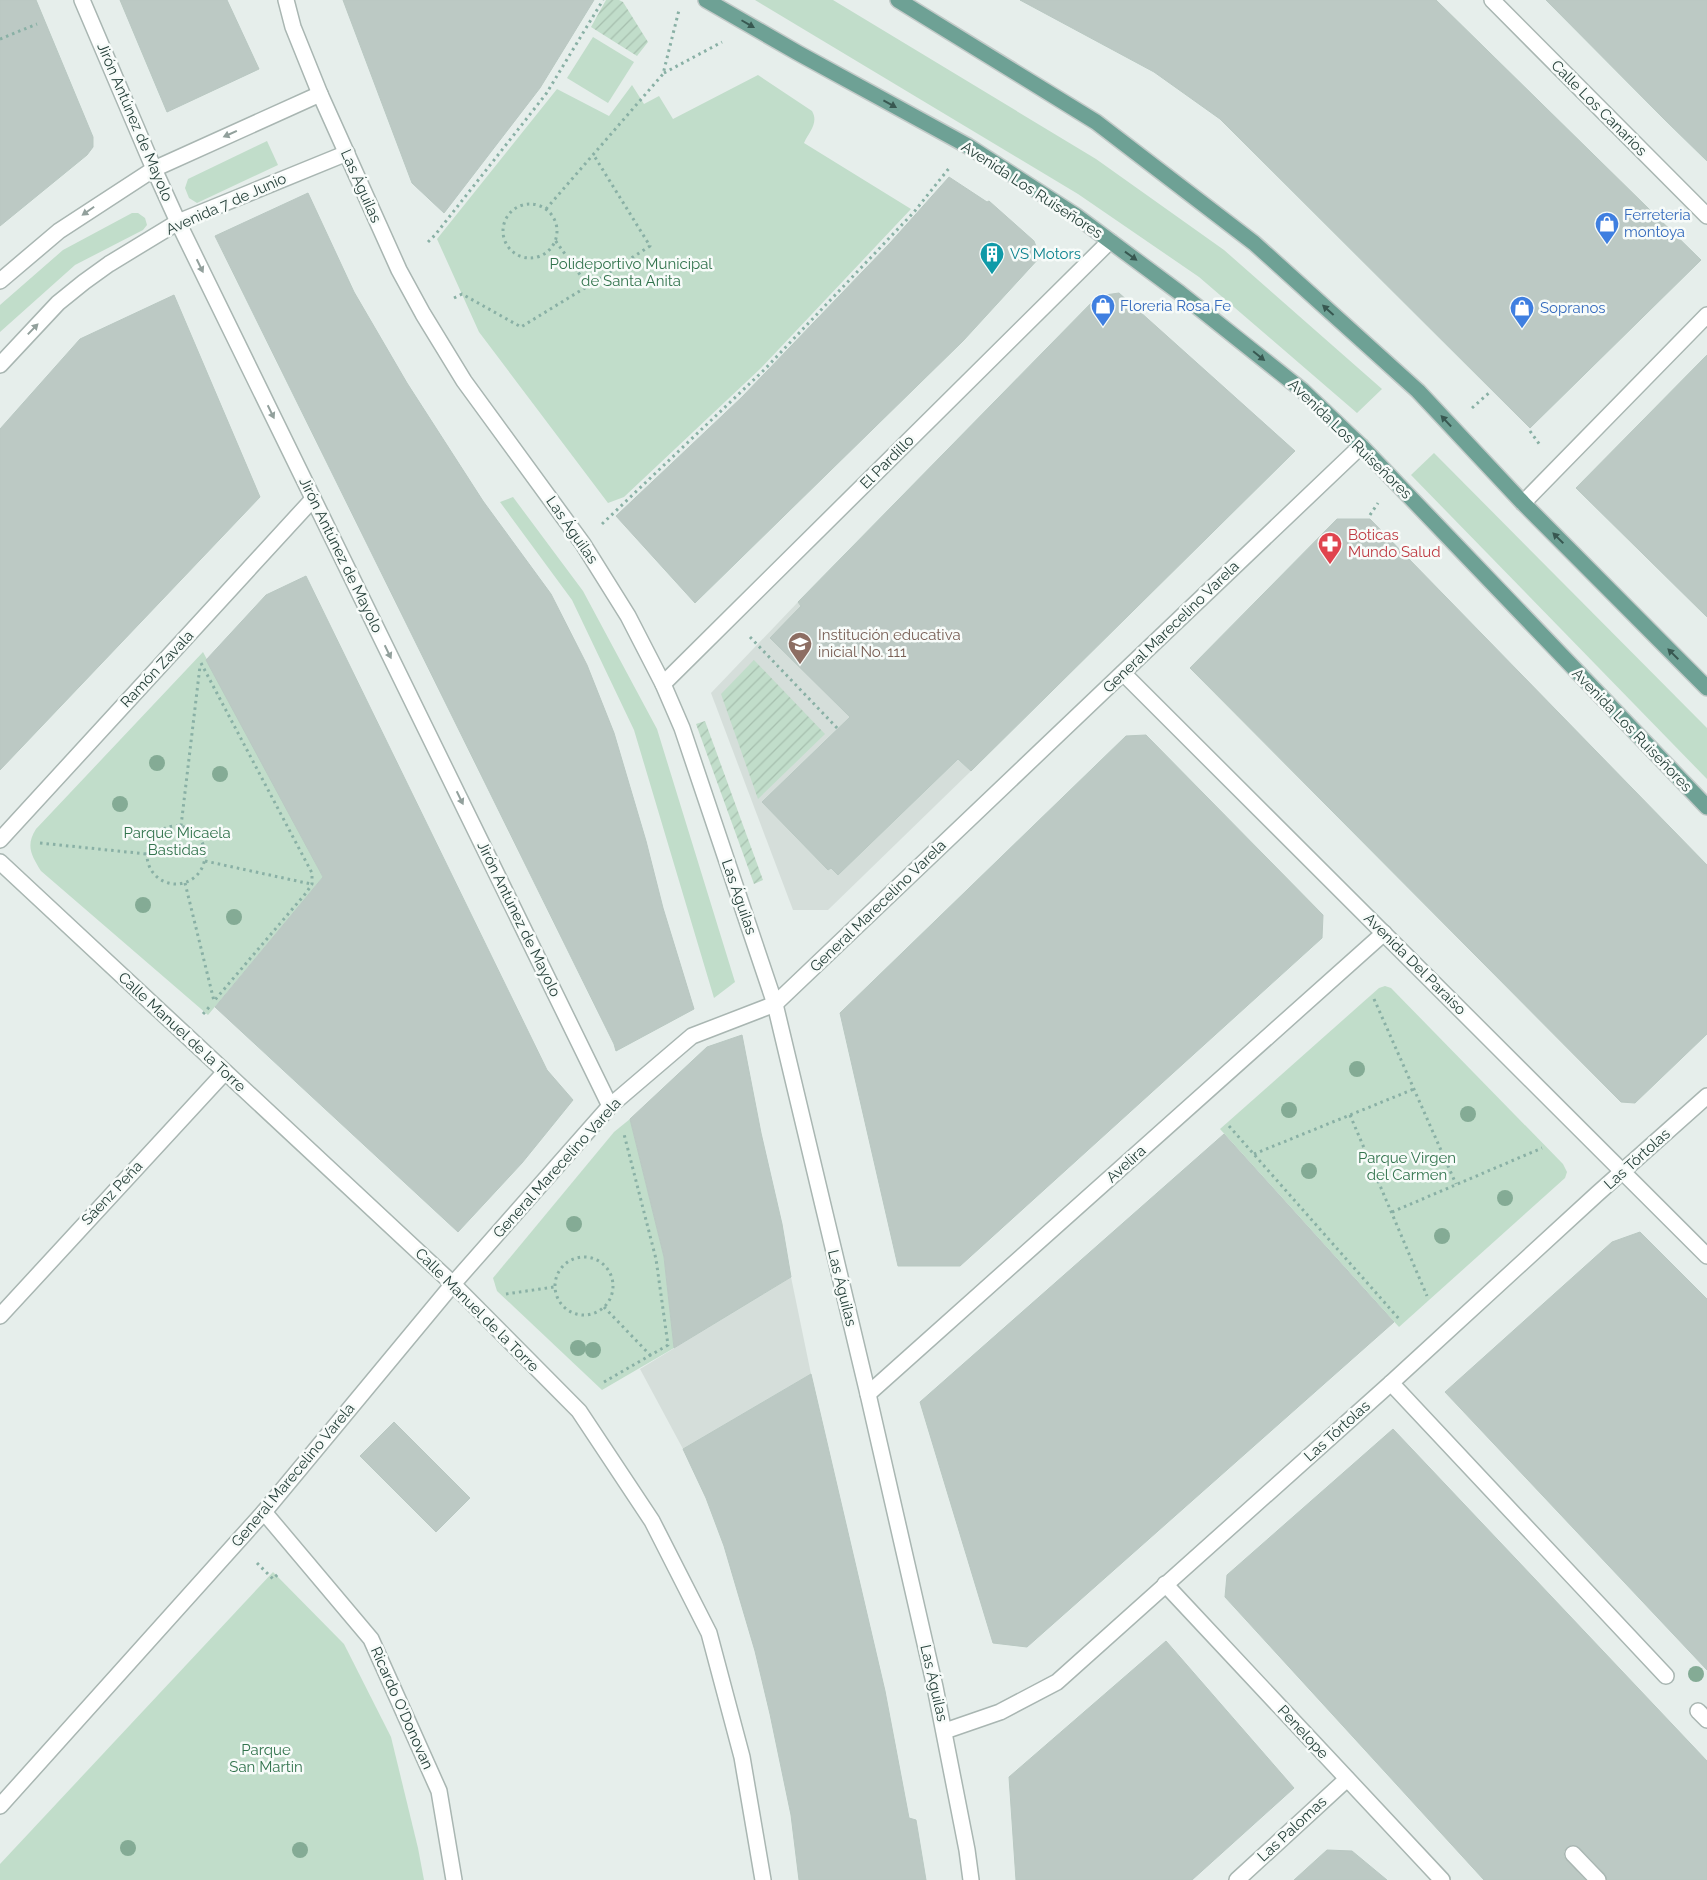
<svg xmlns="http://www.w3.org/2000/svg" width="1707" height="1880" viewBox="0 0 1707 1880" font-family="Raleway,sans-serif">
	<defs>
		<pattern id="garden-furrows" width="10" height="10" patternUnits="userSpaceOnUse" patternTransform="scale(1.25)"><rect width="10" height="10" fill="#c1ddca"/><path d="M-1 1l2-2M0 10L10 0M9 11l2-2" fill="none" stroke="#a6bfae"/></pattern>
	</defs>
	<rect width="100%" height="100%" fill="#e6eeeb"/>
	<!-- built -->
	<g fill="#d5deda">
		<polygon points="798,602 971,771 828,910 793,910 711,693"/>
		<polygon points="791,1277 811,1374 683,1449 640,1369"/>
	</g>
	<!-- park -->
	<g fill="#c1ddca">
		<polygon points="755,0 833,0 1096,159 1224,250 1382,389 1357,413 1199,277 1078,194"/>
		<polygon points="593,37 634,62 608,103 567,78"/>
		<path d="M758,75L812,111C819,123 809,132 804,143L911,209L761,368L624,497L608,503L479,332L437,239L557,89L609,116L632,85L644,104L659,96L673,119Z"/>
		<polygon points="267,141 278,165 197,203 189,198 185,188 188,179"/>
		<polygon points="132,213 138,213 145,218 147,225 143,230 75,265 0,332 0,305 63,250"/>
		<polygon points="1434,453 1707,728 1707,779 1411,475"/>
		<polygon points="513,497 583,591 657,729 735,982 714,998 634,730 572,600 500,502"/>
		<path d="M203,652L323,877L208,1015L41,871C32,856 25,846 36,829Z"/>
		<polygon points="1385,986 1391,988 1563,1164 1567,1172 1565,1178 1399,1327 1220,1129 1379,988"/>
		<polygon points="630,1119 664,1257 674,1348 602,1390 497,1291 493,1278 614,1132"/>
		<polygon points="273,1572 344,1644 391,1737 418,1848 424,1880 0,1880 0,1864"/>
	</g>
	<!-- garden -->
	<g fill="url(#garden-furrows)">
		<polygon points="606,0 619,0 623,2 648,42 637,56 591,27"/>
		<polygon points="754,660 825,734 758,799 721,694"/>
		<polygon points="705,721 763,880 754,884 696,724"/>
	</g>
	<!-- building -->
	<g fill="#bcc9c4" stroke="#b9c8c2">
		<polygon points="0,0 36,0 93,137 93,147 87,155 0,226"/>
		<polygon points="120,0 227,0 259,69 167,112"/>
		<polygon points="343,0 594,0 540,88 444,213 412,183"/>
		<polygon points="1020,0 1436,0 1701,260 1530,428 1220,119 1154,72"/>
		<polygon points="1546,0 1707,0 1707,161 1665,120"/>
		<polygon points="949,177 987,202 989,201 1034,241 1040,257 963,341 695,603 616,516 742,397 890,243"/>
		<polygon points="308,193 354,292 407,383 483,501 551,594 587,665 614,733 646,841 663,908 694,1009 616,1051 614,1044 215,236"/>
		<polygon points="1119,293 1295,451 971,771 958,759 838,875 831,868 828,870 762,802 850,717 770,638 801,606 798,602 1098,296"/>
		<polygon points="174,295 260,497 0,770 0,429 80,339"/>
		<polygon points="1707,355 1707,617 1576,488"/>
		<polygon points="1337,519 1370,519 1707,865 1707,1034 1635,1103 1621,1102 1190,668"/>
		<polygon points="306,576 547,1070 573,1100 522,1163 458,1232 215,1007 323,877 206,660 266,595"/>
		<polygon points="1146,735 1323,915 1322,938 960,1266 898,1266 840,1013 1126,736"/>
		<polygon points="742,1035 761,1133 782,1224 791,1277 674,1348 664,1257 630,1119 707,1047"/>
		<polygon points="1224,1134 1394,1322 1027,1647 993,1643 920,1402"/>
		<polygon points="1640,1232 1707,1299 1707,1670 1445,1392 1612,1242"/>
		<polygon points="811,1374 885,1691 909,1818 916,1820 926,1880 799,1880 791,1815 770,1714 755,1651 724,1546 706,1498 683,1449"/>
		<polygon points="394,1422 470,1498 436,1532 360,1456"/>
		<polygon points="1393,1429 1707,1761 1707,1880 1607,1880 1605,1874 1580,1848 1571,1845 1564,1851 1564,1857 1585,1880 1484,1880 1225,1597 1227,1575"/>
		<polygon points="1166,1641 1294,1788 1192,1880 1016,1880 1009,1777"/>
		<polygon points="1327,1850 1352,1851 1387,1880 1294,1880"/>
	</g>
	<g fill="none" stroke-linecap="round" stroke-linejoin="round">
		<defs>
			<g id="minor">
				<polyline points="82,0 154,169 178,222 610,1106"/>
				<polyline points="286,0 293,27 320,94 399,270 423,314 464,381 583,544 628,616 663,684 682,728 775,1004 868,1394 935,1687 967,1850 971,1880"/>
				<polyline points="1492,0 1707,216"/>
				<polyline points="0,281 59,231 154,169 320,94"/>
				<polyline points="0,365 58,303 84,282 109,264 178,222 347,153"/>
				<polyline points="1523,503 1707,315"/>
				<polyline points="1123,673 1707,1256"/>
				<polyline points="663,684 1110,241"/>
				<polyline points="0,840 313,499"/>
				<polyline points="0,862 453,1284 579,1411 652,1521 709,1633 742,1757 763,1880"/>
				<polyline points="0,1316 225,1072"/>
				<polyline points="1391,1383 1666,1676"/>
				<polyline points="868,1394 1384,933"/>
				<polyline points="264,1512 371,1639 439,1791 454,1880"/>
				<polyline points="1165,1584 1442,1880"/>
				<polyline points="1698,1711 1707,1720"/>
				<polyline points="945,1731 1000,1712 1057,1682 1391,1383 1597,1194 1707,1096"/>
				<polyline points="0,1806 264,1512 453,1284 610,1106 692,1036 775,1004 1361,446"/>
				<polyline points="1573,1854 1598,1880"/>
				<polyline points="1237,1880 1347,1779"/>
			</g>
			<g id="major">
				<polyline points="706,0 798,53 968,146 1075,215 1180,293 1302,390 1361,446 1707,807"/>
				<polyline points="898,0 1096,122 1254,243 1418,391 1523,503 1707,688"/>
			</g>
		</defs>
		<!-- minor casing -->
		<use href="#minor" stroke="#a9b6b2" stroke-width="18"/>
		<!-- major casing -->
		<use href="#major" stroke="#c2cac8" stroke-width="18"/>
		<!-- path -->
		<g stroke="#89b0a5" stroke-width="3" stroke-dasharray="2.5 4" stroke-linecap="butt">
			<polyline points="0,39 37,24"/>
			<polyline points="664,73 722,42"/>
			<circle cx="530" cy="231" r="27"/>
			<polyline points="546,209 663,74 679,10"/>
			<polyline points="428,242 435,235 546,94 603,0"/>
			<polyline points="588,286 650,246 593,154"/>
			<polyline points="454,298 462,294 521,327 588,286 555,240"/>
			<polyline points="1472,408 1490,392"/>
			<polyline points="1530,431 1540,445"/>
			<polyline points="1370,515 1378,503"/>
			<polyline points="602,524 764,370 914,212 950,167"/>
			<polyline points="750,637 838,729"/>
			<polyline points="201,663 312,873 312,884 306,893 214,1001"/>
			<circle cx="176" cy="855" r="29"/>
			<polyline points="181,826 200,666"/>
			<polyline points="40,843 147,854"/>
			<polyline points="205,861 311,884"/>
			<polyline points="185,883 214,1001"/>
			<polyline points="1374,999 1456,1184"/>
			<polyline points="203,1014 211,1005"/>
			<polyline points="1350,1115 1427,1296"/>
			<polyline points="1229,1126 1400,1320"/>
			<polyline points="1254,1154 1414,1089"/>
			<polyline points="1392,1212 1542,1148"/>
			<circle cx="584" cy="1286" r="29"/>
			<polyline points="506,1294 554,1287"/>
			<polyline points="604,1307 651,1356"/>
			<polyline points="604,1382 668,1345 656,1259 624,1134"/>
			<polyline points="257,1563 273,1579 279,1573"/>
		</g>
		<!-- minor -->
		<use href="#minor" stroke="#fff" stroke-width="15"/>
		<!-- major -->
		<use href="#major" stroke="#6ea195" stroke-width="15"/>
	</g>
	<!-- trees -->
	<g fill="#84ab95">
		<circle cx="157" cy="763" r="8"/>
		<circle cx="220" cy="774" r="8"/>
		<circle cx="120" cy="804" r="8"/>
		<circle cx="143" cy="905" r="8"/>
		<circle cx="234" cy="917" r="8"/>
		<circle cx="1357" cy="1069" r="8"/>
		<circle cx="1289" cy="1110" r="8"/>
		<circle cx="1468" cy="1114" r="8"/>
		<circle cx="1309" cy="1171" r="8"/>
		<circle cx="1505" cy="1198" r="8"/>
		<circle cx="574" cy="1224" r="8"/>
		<circle cx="1442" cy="1236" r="8"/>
		<circle cx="578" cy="1348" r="8"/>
		<circle cx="593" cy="1350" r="8"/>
		<circle cx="1696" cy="1674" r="8"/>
		<circle cx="128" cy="1848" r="8"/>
		<circle cx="300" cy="1850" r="8"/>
	</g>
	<!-- one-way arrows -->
	<defs><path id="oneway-solid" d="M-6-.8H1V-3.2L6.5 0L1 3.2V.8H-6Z" transform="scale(1.25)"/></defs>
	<g fill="#385851">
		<use href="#oneway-solid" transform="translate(748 24) rotate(30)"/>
		<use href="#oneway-solid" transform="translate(890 104) rotate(29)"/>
		<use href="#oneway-solid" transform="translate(1131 256) rotate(36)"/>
		<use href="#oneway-solid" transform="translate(1328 310) rotate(-138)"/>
		<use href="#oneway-solid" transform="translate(1259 356) rotate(39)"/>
		<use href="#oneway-solid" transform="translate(1446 421) rotate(-133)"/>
		<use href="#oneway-solid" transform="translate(1558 538) rotate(-135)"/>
		<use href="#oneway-solid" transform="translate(1673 654) rotate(-135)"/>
	</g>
	<g fill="#92a09c">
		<use href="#oneway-solid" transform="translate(230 134) rotate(156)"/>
		<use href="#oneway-solid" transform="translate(88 211) rotate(145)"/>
		<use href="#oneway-solid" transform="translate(200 266) rotate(64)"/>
		<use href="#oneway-solid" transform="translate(33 329) rotate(-46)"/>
		<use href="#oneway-solid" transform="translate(271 412) rotate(64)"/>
		<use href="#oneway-solid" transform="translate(388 652) rotate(64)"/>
		<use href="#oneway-solid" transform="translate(460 798) rotate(64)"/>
	</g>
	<!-- icons -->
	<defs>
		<symbol id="shop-pin" viewBox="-11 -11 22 30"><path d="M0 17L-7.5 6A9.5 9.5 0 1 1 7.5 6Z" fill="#3f7fe0" stroke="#f7fbf9"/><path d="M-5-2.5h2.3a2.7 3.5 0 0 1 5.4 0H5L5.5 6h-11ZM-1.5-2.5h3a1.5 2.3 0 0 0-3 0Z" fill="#fff"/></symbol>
		<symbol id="building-pin" viewBox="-11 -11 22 30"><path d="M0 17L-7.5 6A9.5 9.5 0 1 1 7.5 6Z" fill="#0f9aa8" stroke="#f7fbf9"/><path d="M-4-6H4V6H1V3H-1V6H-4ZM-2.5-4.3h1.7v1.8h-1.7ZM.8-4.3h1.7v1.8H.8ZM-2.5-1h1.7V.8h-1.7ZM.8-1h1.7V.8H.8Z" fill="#fff"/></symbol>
		<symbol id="pharmacy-pin" viewBox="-11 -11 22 30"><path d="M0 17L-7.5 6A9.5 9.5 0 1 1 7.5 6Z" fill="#e0444e" stroke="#f7fbf9"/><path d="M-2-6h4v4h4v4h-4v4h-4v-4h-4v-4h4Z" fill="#fff"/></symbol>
		<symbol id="school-pin" viewBox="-11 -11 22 30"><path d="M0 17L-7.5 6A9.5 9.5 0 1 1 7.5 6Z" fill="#8d6e63" stroke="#f7fbf9"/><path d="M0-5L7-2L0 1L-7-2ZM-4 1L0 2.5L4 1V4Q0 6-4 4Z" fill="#fff"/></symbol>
	</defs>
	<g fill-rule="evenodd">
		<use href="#shop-pin" x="1593" y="210" width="28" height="38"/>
		<use href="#building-pin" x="978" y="240" width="28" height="38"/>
		<use href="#shop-pin" x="1089" y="292" width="28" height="38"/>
		<use href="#shop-pin" x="1508" y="294" width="28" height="38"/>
		<use href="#pharmacy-pin" x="1316" y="530" width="28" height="38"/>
		<use href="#school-pin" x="786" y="630" width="28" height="38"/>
	</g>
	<g text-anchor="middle" stroke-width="5" stroke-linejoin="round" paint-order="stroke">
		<!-- street labels -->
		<g font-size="15" fill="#26403a" stroke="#f7fbf9">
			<text transform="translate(1599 108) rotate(45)" y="5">Calle Los Canarios</text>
			<text transform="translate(135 122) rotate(67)" y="5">Jirón Antúnez de Mayolo</text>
			<text transform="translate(361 186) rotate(66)" y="5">Las Águilas</text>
			<text transform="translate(1032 190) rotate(33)" y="5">Avenida Los Ruiseñores</text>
			<text transform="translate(226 204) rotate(-24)" y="5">Avenida 7 de Junio</text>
			<text transform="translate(1350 439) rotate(44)" y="5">Avenida Los Ruiseñores</text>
			<text transform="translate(887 462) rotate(-45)" y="5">El Pardillo</text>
			<text transform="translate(572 530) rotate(55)" y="5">Las Águilas</text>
			<text transform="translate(341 555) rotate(64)" y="5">Jirón Antúnez de Mayolo</text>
			<text transform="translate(1171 627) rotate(-44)" y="5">General Marecelino Varela</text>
			<text transform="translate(157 669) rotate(-47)" y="5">Ramón Zavala</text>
			<text transform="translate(1632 730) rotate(46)" y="5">Avenida Los Ruiseñores</text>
			<text transform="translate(739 897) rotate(71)" y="5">Las Águilas</text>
			<text transform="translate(878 906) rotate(-44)" y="5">General Marecelino Varela</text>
			<text transform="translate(519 919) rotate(64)" y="5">Jirón Antúnez de Mayolo</text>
			<text transform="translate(1415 964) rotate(45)" y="5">Avenida Del Paraiso</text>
			<text transform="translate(182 1032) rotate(43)" y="5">Calle Manuel de la Torre</text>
			<text transform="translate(1637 1159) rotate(-42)" y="5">Las Tórtolas</text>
			<text transform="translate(1126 1164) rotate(-42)" y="5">Avelira</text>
			<text transform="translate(557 1168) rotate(-48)" y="5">General Marecelino Varela</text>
			<text transform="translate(112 1193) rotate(-47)" y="5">Sáenz Peña</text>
			<text transform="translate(842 1288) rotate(76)" y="5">Las Águilas</text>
			<text transform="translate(477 1310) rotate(45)" y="5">Calle Manuel de la Torre</text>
			<text transform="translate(1337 1431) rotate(-42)" y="5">Las Tórtolas</text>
			<text transform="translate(293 1475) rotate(-50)" y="5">General Marecelino Varela</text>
			<text transform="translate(934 1683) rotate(77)" y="5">Las Águilas</text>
			<text transform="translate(402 1708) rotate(66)" y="5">Ricardo O'Donovan</text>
			<text transform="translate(1303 1732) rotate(47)" y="5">Penelope</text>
			<text transform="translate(1292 1829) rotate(-43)" y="5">Las Palomas</text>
		</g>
		<!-- shop labels -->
		<g font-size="15" fill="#366cbe" stroke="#f7fbf9" text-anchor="start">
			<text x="1624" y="220">Ferreteria<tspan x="1624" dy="17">montoya</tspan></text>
			<text x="1120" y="311">Floreria Rosa Fe</text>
			<text x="1540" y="313">Sopranos</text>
		</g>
		<!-- culture labels -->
		<g font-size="15" fill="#0d838f" stroke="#f7fbf9" text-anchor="start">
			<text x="1010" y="259">VS Motors</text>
		</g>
		<!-- park labels -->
		<g font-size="15" fill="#33744e" stroke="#f7fbf9">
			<text x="631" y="269">Polideportivo Municipal<tspan x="631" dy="17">de Santa Anita</tspan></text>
			<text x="177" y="838">Parque Micaela<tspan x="177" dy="17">Bastidas</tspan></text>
			<text x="1407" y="1163">Parque Virgen<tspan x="1407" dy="17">del Carmen</tspan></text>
			<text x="266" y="1755">Parque<tspan x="266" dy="17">San Martin</tspan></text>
		</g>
		<!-- health labels -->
		<g font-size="15" fill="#be3a42" stroke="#f7fbf9" text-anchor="start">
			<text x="1348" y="540">Boticas<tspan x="1348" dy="17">Mundo Salud</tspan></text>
		</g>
		<!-- education labels -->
		<g font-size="15" fill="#785e54" stroke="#f7fbf9" text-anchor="start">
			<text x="818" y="640">Institución educativa<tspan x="818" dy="17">inicial No. 111</tspan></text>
		</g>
	</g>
</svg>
